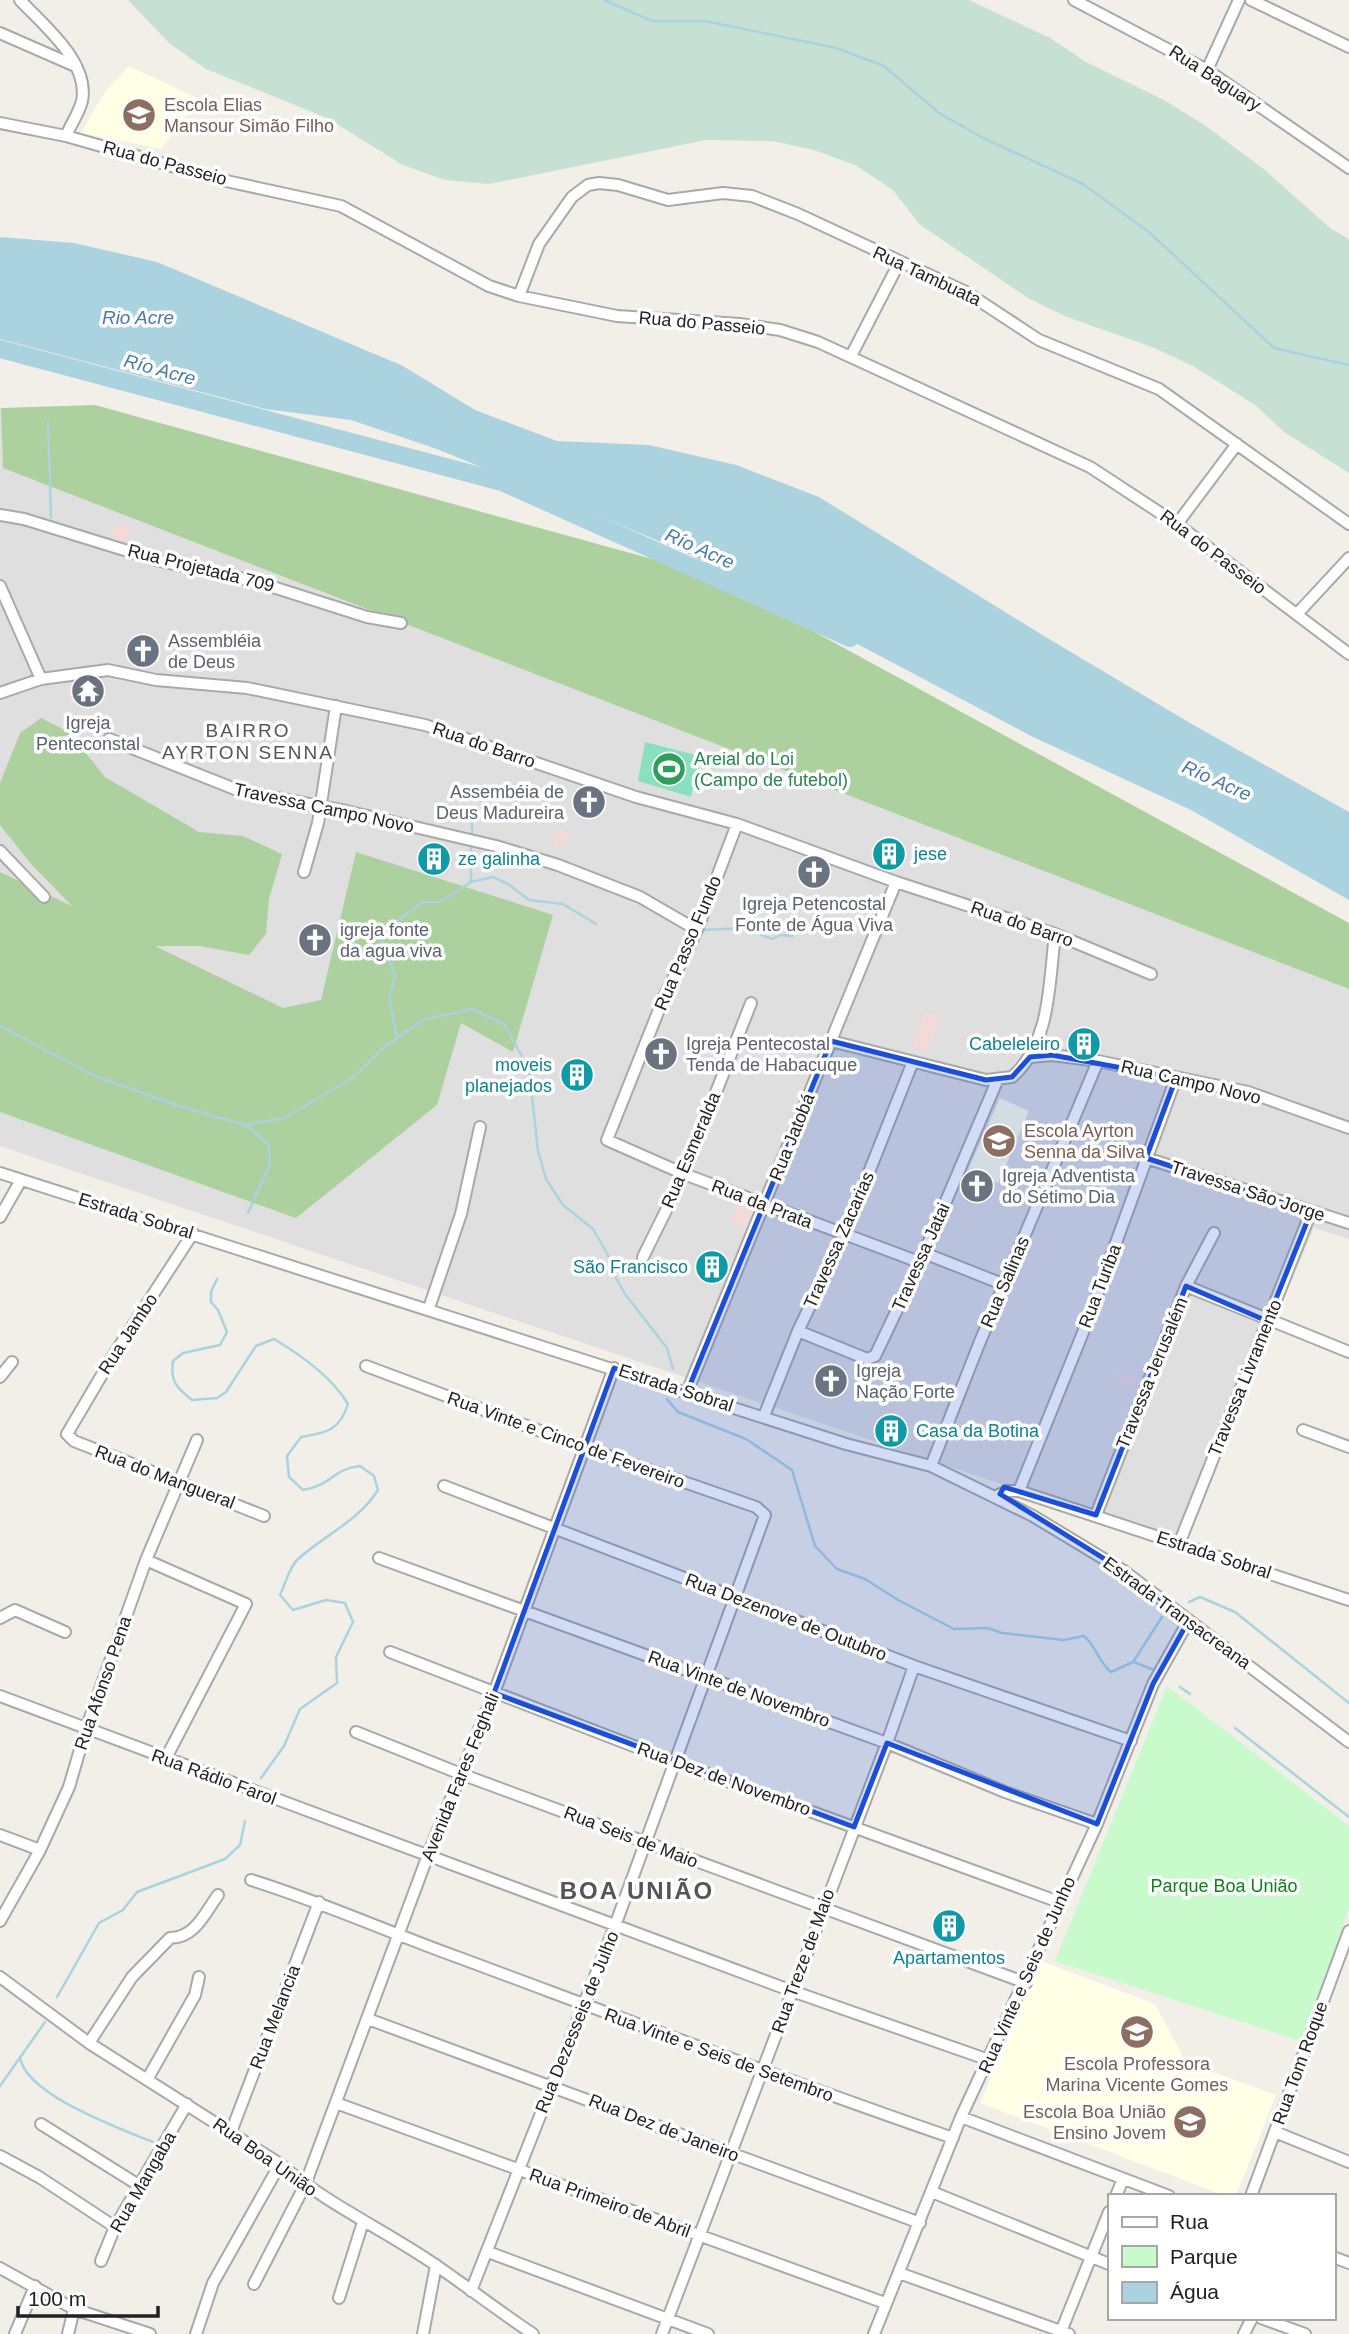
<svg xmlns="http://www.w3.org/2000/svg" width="1349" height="2334" font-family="Arial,sans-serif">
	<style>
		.residential { fill: #e0dfdf }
		.commercial { fill: #f2dad9 }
		.education { fill: #ffffe5 }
		.forest { fill: #add19e }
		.wetland { fill: #c6e0d4 }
		.park { fill: #c8facc }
		.pitch { fill: #88e0be }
		.water { fill: #aad3df }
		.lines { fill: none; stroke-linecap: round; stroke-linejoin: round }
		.stream { stroke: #aad3df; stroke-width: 2.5 }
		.river { stroke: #aad3df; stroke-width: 18 }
		.minor-casing { stroke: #a9a9a9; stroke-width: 14 }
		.minor { stroke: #fff; stroke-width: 10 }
		.marked { fill: #1d4ed8; fill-opacity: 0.2; stroke: #1d4ed8; stroke-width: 5; stroke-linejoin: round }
		.labels { text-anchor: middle; stroke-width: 7; stroke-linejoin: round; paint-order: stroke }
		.street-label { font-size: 18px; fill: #222; stroke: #fff }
		.education-label { font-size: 18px; fill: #785e54; stroke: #fff; text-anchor: start }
		.worship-label { font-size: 18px; fill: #5b616d; stroke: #fff; text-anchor: start }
		.leisure-label { font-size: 18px; fill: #27864d; stroke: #fff; text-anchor: start }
		.culture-label { font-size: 18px; fill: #0d838f; stroke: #fff; text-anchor: start }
		.park-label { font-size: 18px; fill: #0c8416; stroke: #fff }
		.water-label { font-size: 19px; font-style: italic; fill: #4a7aab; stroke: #fff }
		.neighbourhood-label { font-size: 19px; letter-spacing: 2px; fill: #555; stroke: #fff }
		.district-label { font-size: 24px; font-weight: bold; letter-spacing: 2px; fill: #555; stroke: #fff }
	</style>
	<rect width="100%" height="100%" fill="#f2efe9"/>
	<path class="residential" d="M0,408L1349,969V1239L1314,1228L1179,1544L0,1146Z"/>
	<path class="commercial" d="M112 532a9 9 0 1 1 18 0a9 9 0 1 1-18 0Z
		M78,685L81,703L71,704L68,686Z
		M560,828L571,834L562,850L552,846Z
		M924,1012L940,1016L929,1053L913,1048Z
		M738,1202L756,1209L748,1228L730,1221Z
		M1119,1372L1136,1379L1131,1389L1115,1383Z
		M1010,1421L1034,1429L1030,1440L1006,1432Z"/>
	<path class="education" d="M129,66L199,99L161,149L81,133L104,93Z
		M1000,1098L1029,1111L998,1183L968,1170Z
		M1041,1961L1155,2004L1186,2062L1276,2095L1236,2196H1226L980,2103Z"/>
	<path class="forest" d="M95,405L710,575L1349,923V989L3,468L1,408Z
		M41,718L69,732L105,777L199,832L243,836L282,854L269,899L266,934L249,955L200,946H155L283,1008L321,1000L356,852L553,915L513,1052L461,1023L437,1105L296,1218L0,1112V872L72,906L31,864L0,825V783L20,733Z"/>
	<path class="wetland" d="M128,0H969L1050,38L1086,62L1164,100L1203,124L1265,170L1330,228L1349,239V473L1284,432L1255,405L1193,366L1152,347L1067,317L1028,298L919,224L893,190L855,165L814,150L772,141L706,140L489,184L445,180L403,165L327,118L206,69L170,44Z"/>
	<path class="park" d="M1167,1686L1349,1826V1908L1304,2042L1055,1961Z"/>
	<path class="pitch" d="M645,742L700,756L691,797L638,781Z"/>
	<path class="water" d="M0,237L74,243L157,262L403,366L475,410L557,441L649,445L736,465L819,497L1044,636L1190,723L1349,812V900L1191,810L1031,736L682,551L597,515L437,449L351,420L265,409L0,339Z"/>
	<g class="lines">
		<path class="stream" d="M604,0L652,21H705L836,48L884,66L939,113L983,138L1083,184L1150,233L1274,348L1349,365
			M48,421L51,518
			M472,838V817
			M471,882V845
			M704,930L743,928L772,939L780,935L793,936
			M0,1026L95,1076L179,1106L245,1125L284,1118L354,1077L384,1047L423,1020L471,1009L504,1024L529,1069L538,1151L546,1179L563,1205L593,1229L609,1257L615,1276L625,1294L667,1348L673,1369
			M397,1038L389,998L395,976L381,939L390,926L423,902H440L471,882L493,877L508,884L529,900L563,904L596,924
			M247,1126L269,1145L270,1164L248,1213
			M217,1279L211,1292V1302L218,1310L227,1332L220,1345L183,1353L173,1361C170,1382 177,1388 192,1400L217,1398L226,1392L256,1346L274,1339C301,1355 332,1377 348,1404C340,1430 327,1433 301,1437L287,1456L289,1477L303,1490C333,1485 332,1469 360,1466L374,1476L378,1490C358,1522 324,1535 297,1560C289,1568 285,1585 280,1595L293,1610L326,1600L345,1603L353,1622L336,1657L337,1683L300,1709L284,1746L261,1778
			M667,1399L678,1412L746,1439L792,1470L815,1546L837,1569L865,1579L898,1600L954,1629L988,1628L1002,1633L1063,1640L1084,1636C1096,1646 1099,1663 1111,1672L1133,1662L1162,1617
			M1189,1602L1200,1597L1235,1612L1349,1703
			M1134,1662L1154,1670
			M1180,1687L1190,1694
			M1235,1728L1349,1817
			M57,1997L99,1923L123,1910L137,1892L225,1859L240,1845L245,1821
			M20,2057C25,2096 127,2131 160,2145
			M0,2086L45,2022"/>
		<path class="river" d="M0,349L502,482L850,638"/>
		<g class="minor-casing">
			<path id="minor" d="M20,0C43,25 90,62 82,101C79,113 71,124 66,136
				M1074,0L1207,70L1349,168
				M1251,0L1349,47
				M0,33L73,65
				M1207,70L1239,0
				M0,123L66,136L217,179L341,206L489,286L519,296L617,316L740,324L780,330L818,342L1090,467L1177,524L1349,654
				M519,296L539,244L572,197L588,185L599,183L618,185L668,200L723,193L752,196L798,214L966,292L1039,340L1159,389L1349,524
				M851,356L899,263
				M0,515L24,519L160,561L254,581L367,617L401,623
				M1177,524L1237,444
				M0,586L41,679
				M1297,614L1349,558
				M0,693L41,679L108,670L156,680L247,688L425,725L636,797L737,824L896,882L1055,934L1151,974
				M109,739L240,791L346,811L496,846L558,865L640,897L697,930
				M737,824L697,930L664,997L607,1140L684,1174L919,1262
				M0,851L44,897
				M304,872L318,823L336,706
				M831,1041L986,1080L1012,1077C1051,1043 1049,982 1055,934
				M1030,1057L1052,1055L1098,1061L1248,1092L1349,1128
				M1146,1158L1349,1223
				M0,1173L846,1444L931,1466L1033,1516L1124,1571L1349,1742
				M0,1217L21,1180
				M193,1233L113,1356L67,1434L74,1441L264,1516
				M924,1253L1005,1285
				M643,1257L684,1174L751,1003
				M1186,1286L1349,1352
				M429,1308L461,1214L480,1127
				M798,1331L867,1359L875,1356L924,1253L997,1081
				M366,1366L586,1448L756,1507L765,1515L616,1923L471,2291
				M0,1377L12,1362
				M687,1392L896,882
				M764,1416L798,1331L844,1235L912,1064
				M1303,1430L1349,1447
				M931,1466L979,1344L1098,1061
				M444,1486L914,1666L1131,1741
				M1019,1491L1086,1325L1176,1078
				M996,1496L1008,1491H1019L1349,1600
				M1096,1515L1186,1286L1214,1233
				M1179,1544L1311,1212
				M379,1558L887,1743L1005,1792L1097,1824
				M146,1560L246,1604L165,1760
				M0,1618L15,1610L65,1632
				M390,1652L675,1762L1059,1902
				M0,1696L792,1991L989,2060
				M356,1732L461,1774L1026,1983
				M0,1835L40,1850
				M251,1880C322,1902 390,1933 460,1958C624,2019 787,2081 953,2138
				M0,1921L40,1850L69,1787L86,1729L146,1560L197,1440
				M0,1977L89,2043L280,2164C328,2205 385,2230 437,2266C469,2288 500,2312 533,2334
				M368,2019L920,2223
				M89,2043L132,1977L170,1938C195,1938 205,1913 218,1895
				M148,2078L195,1995L199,1977
				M336,2103L885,2303
				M961,2117L1169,2196
				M41,2124L140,2186
				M231,2132L319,1902
				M1275,2132L1349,2162
				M0,2156L39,2177L115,2227
				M932,2192L1109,2264
				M1116,2196L1123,2179
				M1251,2196L1349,1931
				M488,2252L708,2334
				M1333,2257L1349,2263
				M101,2261L115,2227L187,2104
				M0,2268L74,2309L150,2334
				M899,2273L1069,2334
				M254,2284L305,2185L428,1855L494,1693L614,1368
				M339,2298L363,2222
				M1261,2318L1305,2334
				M15,2334L35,2286
				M68,2334L74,2309
				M196,2334L213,2283L280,2164
				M423,2334L436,2265
				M662,2334L887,1743L914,1666
				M874,2334L961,2117L1097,1824L1153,1684L1189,1620
				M1060,2334L1109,2212
				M1244,2334L1252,2318"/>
		</g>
		<use href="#minor" class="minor"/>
	</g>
	<path class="marked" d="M831,1041L986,1080L1012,1077L1030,1057L1052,1055L1176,1078L1146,1158L1311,1212L1267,1321L1186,1286L1096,1515L1004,1487L1000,1494L1124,1571L1189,1620L1153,1684L1097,1824L887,1743L854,1827L494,1693L614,1368L687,1392Z"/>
	<defs>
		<g id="school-disc" transform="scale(1.75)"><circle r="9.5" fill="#8d6e63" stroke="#fff"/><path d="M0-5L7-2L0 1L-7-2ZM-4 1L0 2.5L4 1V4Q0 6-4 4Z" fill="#fff"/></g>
		<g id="church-disc" transform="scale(1.75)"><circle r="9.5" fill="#6b7280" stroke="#fff"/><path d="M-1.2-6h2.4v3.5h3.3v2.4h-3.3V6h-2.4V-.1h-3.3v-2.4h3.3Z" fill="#fff"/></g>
		<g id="temple-disc" transform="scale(1.75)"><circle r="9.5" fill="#6b7280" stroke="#fff"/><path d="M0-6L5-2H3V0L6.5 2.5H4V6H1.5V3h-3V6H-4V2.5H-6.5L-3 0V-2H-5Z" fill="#fff"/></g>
		<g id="stadium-disc" transform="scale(1.75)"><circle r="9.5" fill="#2e9e5b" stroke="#fff"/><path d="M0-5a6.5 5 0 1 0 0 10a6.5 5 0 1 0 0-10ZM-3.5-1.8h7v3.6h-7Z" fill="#fff"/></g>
		<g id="building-disc" transform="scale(1.75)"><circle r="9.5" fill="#0f9aa8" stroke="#fff"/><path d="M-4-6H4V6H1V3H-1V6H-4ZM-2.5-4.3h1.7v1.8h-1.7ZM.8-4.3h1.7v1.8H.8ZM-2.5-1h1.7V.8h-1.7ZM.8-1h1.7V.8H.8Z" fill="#fff"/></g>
	</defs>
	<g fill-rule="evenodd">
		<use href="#school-disc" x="139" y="115"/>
		<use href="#church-disc" x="143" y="651"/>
		<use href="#temple-disc" x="88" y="691"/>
		<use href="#stadium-disc" x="669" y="769"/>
		<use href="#church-disc" x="589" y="802"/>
		<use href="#building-disc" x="889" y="854"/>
		<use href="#building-disc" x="434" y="859"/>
		<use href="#church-disc" x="814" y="872"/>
		<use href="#church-disc" x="315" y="940"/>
		<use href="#building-disc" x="1084" y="1044"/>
		<use href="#church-disc" x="661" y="1054"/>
		<use href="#building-disc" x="577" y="1075"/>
		<use href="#school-disc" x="999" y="1141"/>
		<use href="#church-disc" x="977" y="1186"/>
		<use href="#building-disc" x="712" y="1267"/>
		<use href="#church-disc" x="831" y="1381"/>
		<use href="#building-disc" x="891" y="1431"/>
		<use href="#building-disc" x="949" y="1926"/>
		<use href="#school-disc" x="1137" y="2032"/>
		<use href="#school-disc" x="1190" y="2122"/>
	</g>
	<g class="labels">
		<g class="street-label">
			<text transform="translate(1215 78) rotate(33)" y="6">Rua Baguary</text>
			<text transform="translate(165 163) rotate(15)" y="6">Rua do Passeio</text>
			<text transform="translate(927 276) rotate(25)" y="6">Rua Tambuata</text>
			<text transform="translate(702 323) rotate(5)" y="6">Rua do Passeio</text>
			<text transform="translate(1213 552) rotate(37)" y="6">Rua do Passeio</text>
			<text transform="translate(201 568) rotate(14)" y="6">Rua Projetada 709</text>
			<text transform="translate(484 745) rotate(19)" y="6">Rua do Barro</text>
			<text transform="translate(324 808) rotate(12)" y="6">Travessa Campo Novo</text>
			<text transform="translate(1022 924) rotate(19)" y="6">Rua do Barro</text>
			<text transform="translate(688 943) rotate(-67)" y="6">Rua Passo Fundo</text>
			<text transform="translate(1191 1082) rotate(13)" y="6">Rua Campo Novo</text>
			<text transform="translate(792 1137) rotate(-68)" y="6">Rua Jatobá</text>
			<text transform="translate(691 1150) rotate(-67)" y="6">Rua Esmeralda</text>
			<text transform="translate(1248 1191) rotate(18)" y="6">Travessa São Jorge</text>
			<text transform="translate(762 1204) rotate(21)" y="6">Rua da Prata</text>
			<text transform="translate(136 1216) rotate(17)" y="6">Estrada Sobral</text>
			<text transform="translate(839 1240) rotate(-66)" y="6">Travessa Zacarias</text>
			<text transform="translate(921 1257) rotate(-66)" y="6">Travessa Jatai</text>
			<text transform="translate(1005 1282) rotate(-67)" y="6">Rua Salinas</text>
			<text transform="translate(1100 1286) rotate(-69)" y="6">Rua Turiba</text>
			<text transform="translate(128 1334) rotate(-57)" y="6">Rua Jambo</text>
			<text transform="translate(1152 1373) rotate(-68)" y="6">Travessa Jerusalém</text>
			<text transform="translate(1245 1378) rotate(-68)" y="6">Travessa Livramento</text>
			<text transform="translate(676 1388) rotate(18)" y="6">Estrada Sobral</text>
			<text transform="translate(566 1440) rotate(20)" y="6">Rua Vinte e Cinco de Fevereiro</text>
			<text transform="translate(165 1477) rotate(21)" y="6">Rua do Mangueral</text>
			<text transform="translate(1214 1555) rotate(18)" y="6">Estrada Sobral</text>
			<text transform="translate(1177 1613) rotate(36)" y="6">Estrada Transacreana</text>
			<text transform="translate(786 1617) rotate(21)" y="6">Rua Dezenove de Outubro</text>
			<text transform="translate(103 1683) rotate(-71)" y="6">Rua Afonso Pena</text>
			<text transform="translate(739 1689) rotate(20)" y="6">Rua Vinte de Novembro</text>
			<text transform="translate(214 1777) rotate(20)" y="6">Rua Rádio Farol</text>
			<text transform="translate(460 1777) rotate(-68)" y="6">Avenida Fares Feghali</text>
			<text transform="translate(724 1779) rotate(20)" y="6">Rua Dez de Novembro</text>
			<text transform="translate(631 1837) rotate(21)" y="6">Rua Seis de Maio</text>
			<text transform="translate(803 1961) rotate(-70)" y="6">Rua Treze de Maio</text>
			<text transform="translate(1027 1975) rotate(-66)" y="6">Rua Vinte e Seis de Junho</text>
			<text transform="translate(275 2017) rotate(-69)" y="6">Rua Melancia</text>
			<text transform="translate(577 2022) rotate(-68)" y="6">Rua Dezesseis de Julho</text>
			<text transform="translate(719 2055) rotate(20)" y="6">Rua Vinte e Seis de Setembro</text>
			<text transform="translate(1300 2063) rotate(-70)" y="6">Rua Tom Roque</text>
			<text transform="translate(664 2128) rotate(21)" y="6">Rua Dez de Janeiro</text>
			<text transform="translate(265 2157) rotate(35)" y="6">Rua Boa União</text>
			<text transform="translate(143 2182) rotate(-60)" y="6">Rua Mangaba</text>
			<text transform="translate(610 2203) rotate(20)" y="6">Rua Primeiro de Abril</text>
		</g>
		<g class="education-label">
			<text x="164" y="111">Escola Elias<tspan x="164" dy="21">Mansour Simão Filho</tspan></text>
			<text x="1024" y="1137">Escola Ayrton<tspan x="1024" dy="21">Senna da Silva</tspan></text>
			<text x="1137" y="2070" text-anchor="middle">Escola Professora<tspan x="1137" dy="21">Marina Vicente Gomes</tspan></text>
			<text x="1166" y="2118" text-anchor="end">Escola Boa União<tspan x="1166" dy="21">Ensino Jovem</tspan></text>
		</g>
		<g class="worship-label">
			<text x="168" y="647">Assembléia<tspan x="168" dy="21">de Deus</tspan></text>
			<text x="88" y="729" text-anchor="middle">Igreja<tspan x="88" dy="21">Penteconstal</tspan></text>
			<text x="564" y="798" text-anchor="end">Assembéia de<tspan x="564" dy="21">Deus Madureira</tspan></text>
			<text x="814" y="910" text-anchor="middle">Igreja Petencostal<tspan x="814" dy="21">Fonte de Água Viva</tspan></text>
			<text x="340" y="936">igreja fonte<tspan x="340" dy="21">da agua viva</tspan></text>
			<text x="686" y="1050">Igreja Pentecostal<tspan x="686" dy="21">Tenda de Habacuque</tspan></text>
			<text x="1002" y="1182">Igreja Adventista<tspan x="1002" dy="21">do Sétimo Dia</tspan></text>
			<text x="856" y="1377">Igreja<tspan x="856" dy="21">Nação Forte</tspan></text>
		</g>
		<g class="leisure-label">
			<text x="694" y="765">Areial do Loi<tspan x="694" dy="21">(Campo de futebol)</tspan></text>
		</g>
		<g class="culture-label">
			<text x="914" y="860">jese</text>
			<text x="458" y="865">ze galinha</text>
			<text x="1060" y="1050" text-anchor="end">Cabeleleiro</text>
			<text x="552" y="1071" text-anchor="end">moveis<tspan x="552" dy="21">planejados</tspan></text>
			<text x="688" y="1273" text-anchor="end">São Francisco</text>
			<text x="916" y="1437">Casa da Botina</text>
			<text x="949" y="1964" text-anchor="middle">Apartamentos</text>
		</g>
		<g class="park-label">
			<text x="1224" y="1892">Parque Boa União</text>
		</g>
		<g class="water-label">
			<text x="138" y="324">Rio Acre</text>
			<text transform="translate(160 369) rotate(15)" y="7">Río Acre</text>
			<text transform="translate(700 548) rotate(24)" y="7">Río Acre</text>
			<text transform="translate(1217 780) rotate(24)" y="7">Río Acre</text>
		</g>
		<g class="neighbourhood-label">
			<text x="248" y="737">BAIRRO<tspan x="248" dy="22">AYRTON SENNA</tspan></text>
		</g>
		<g class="district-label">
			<text x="637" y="1899">BOA UNIÃO</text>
		</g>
	</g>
	<rect x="1108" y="2194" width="228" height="126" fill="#ffffff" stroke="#a7a7a7" stroke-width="2"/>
	<rect x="1122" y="2217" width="35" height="10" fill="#ffffff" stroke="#a7a7a7" stroke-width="2"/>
	<text x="1170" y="2229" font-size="21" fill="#222222">Rua</text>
	<rect x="1122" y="2246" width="35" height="21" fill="#c8facc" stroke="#a7a7a7" stroke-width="2"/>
	<text x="1170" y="2264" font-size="21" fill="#222222">Parque</text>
	<rect x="1122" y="2282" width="35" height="21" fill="#aad3df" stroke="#a7a7a7" stroke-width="2"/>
	<text x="1170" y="2299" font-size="21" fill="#222222">Água</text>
	<path d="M18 2306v10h140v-10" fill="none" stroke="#222222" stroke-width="3.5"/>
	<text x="28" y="2306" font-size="21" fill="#222222" stroke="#ffffff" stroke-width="5" paint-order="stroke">100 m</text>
</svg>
